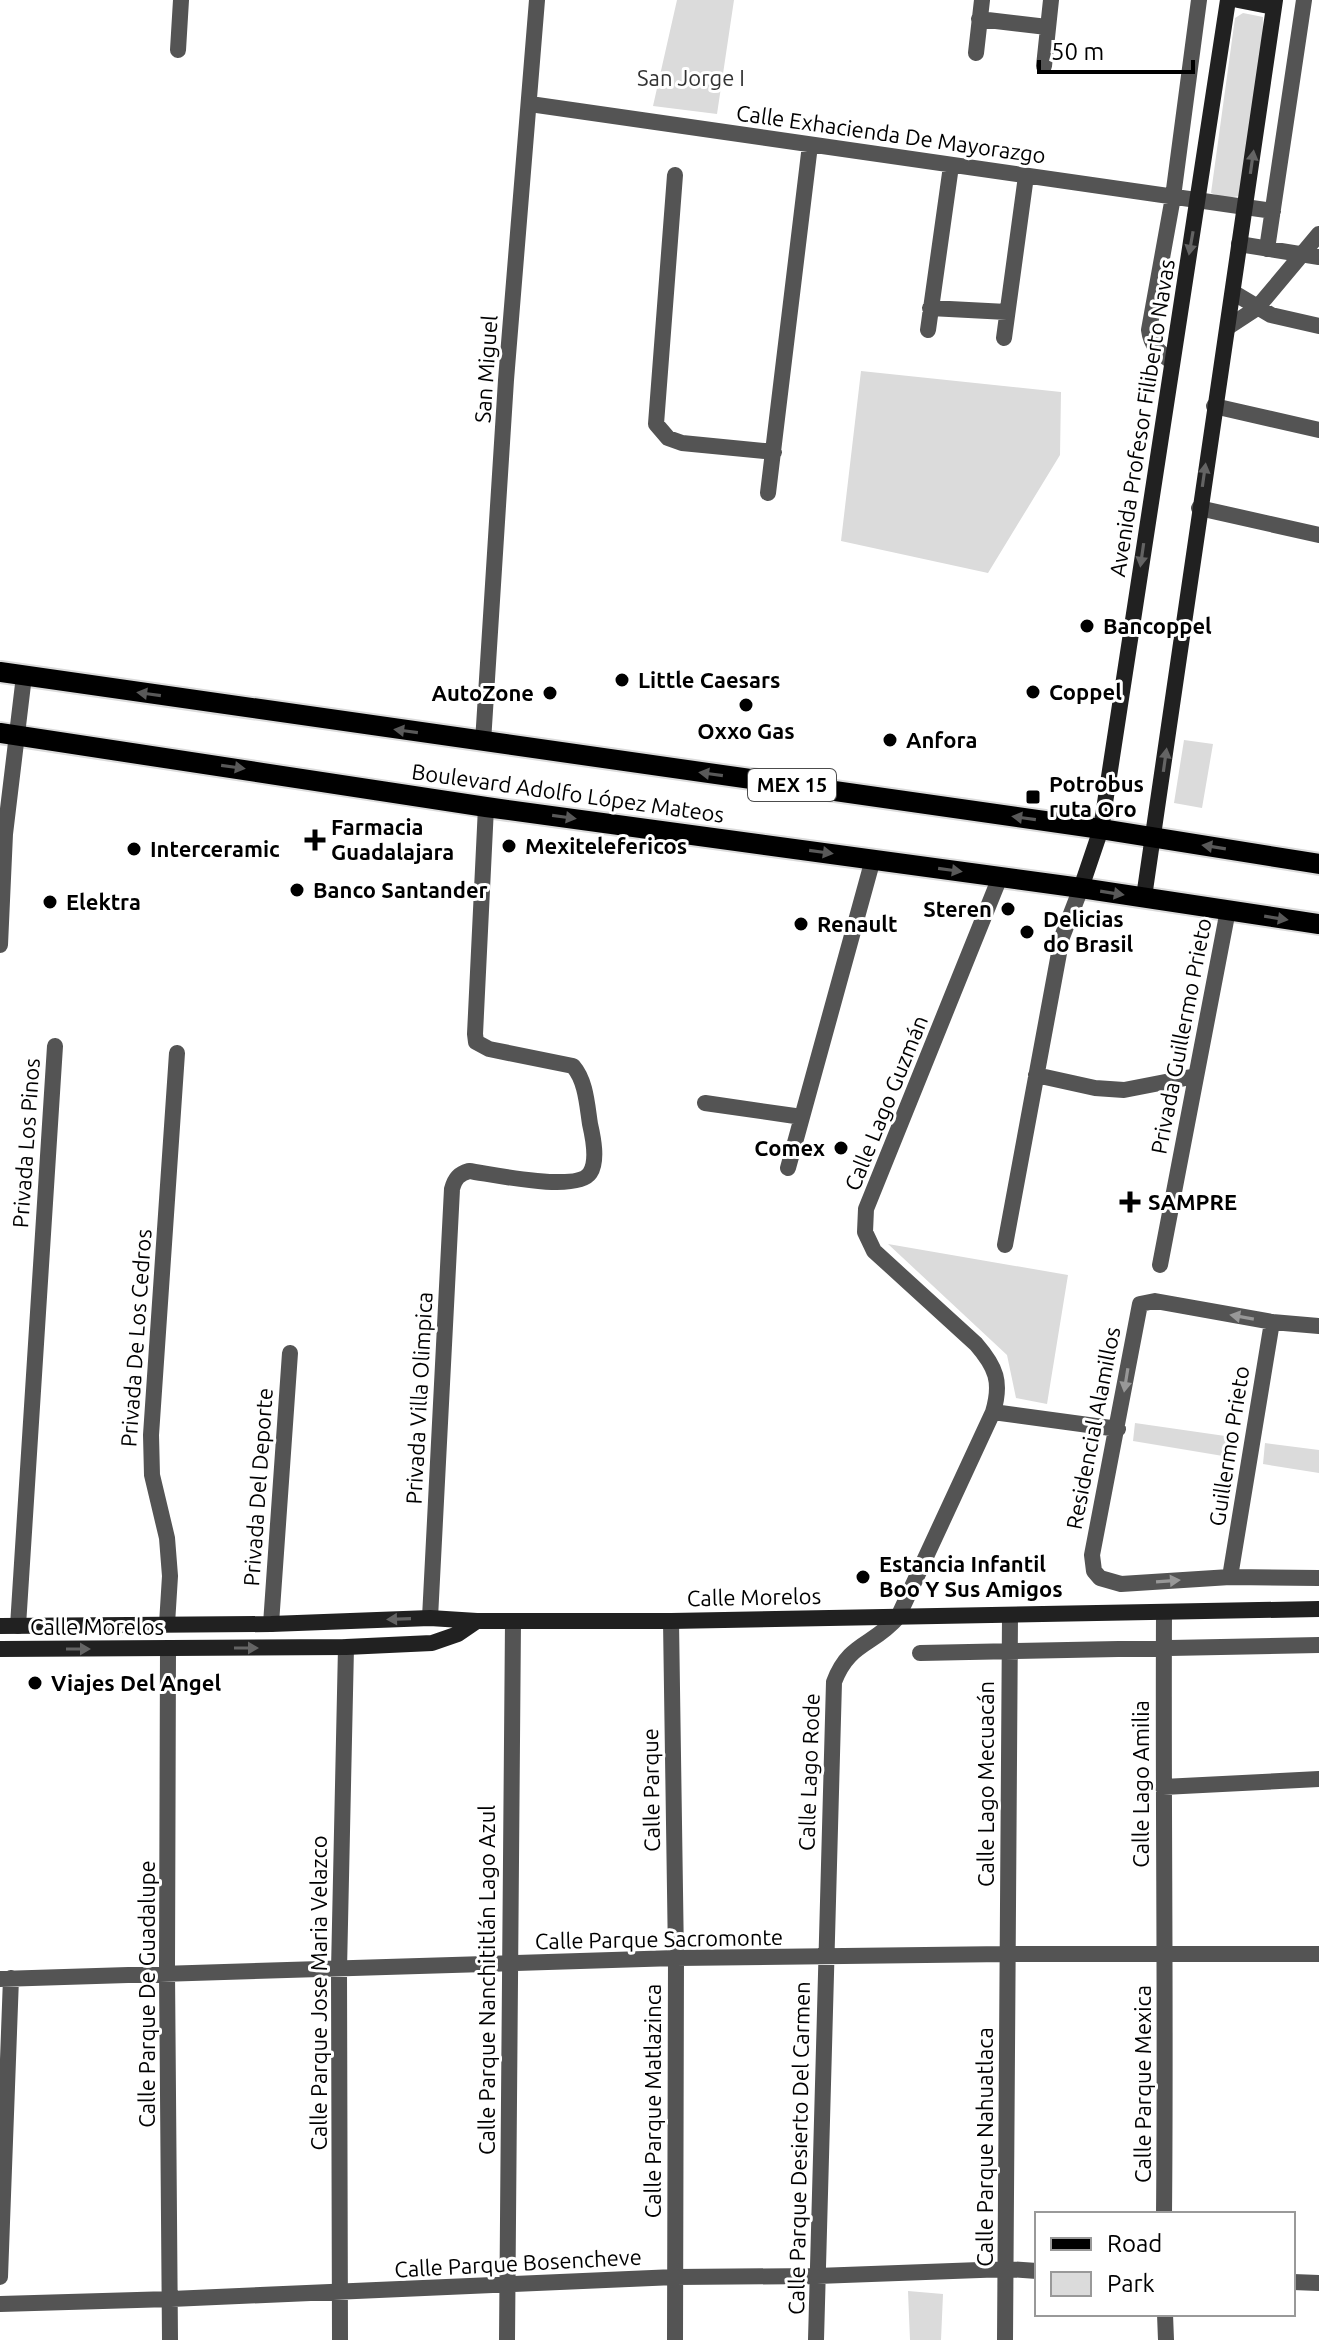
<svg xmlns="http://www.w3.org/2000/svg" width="1319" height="2340" font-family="Ubuntu,sans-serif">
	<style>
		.green { fill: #dbdbdb }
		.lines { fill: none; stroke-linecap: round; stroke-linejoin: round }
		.primary-casing { stroke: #dbdbdb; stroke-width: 24 }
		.street { stroke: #545454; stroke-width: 16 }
		.secondary { stroke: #212121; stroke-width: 16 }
		.primary { stroke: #000; stroke-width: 20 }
		.oneway { fill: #646464 }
		.oneway2 { fill: #595959 }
		.oneway3 { fill: #989898 }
		.poi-dot { fill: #000; stroke: #fff; stroke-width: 3 }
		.labels { text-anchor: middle; stroke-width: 6; stroke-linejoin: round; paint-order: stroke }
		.shield { fill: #fff; stroke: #4c4c4c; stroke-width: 2 }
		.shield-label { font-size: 20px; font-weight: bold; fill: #000 }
		.park-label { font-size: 22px; fill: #323232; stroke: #fff }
		.street-label { font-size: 22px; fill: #000; stroke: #fff }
		.poi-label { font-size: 22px; font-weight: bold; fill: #000; stroke: #fff; text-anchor: start }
	</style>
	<rect width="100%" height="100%" fill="#fff"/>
	<path class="green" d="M677,0H734L717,114L653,106Z
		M1243,13L1263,17L1262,59L1241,196L1225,198L1211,193L1235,18Z
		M861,371L1061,392L1060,455L988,573L841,541Z
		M1184,740L1213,744L1202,808L1174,803Z
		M888,1244L1068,1275L1047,1404L1016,1398L1007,1355Z
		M1135,1423L1239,1438L1235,1458L1133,1441Z
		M1265,1443L1319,1450V1473L1263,1464Z
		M908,2291L943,2294L941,2340H910Z"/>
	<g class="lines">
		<g class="primary-casing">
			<path id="primary" d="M0,672L1101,829L1319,864
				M0,733L486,807L1081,888L1319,924"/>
		</g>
		<path class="street" d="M979,19L1047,27
			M178,50L181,0
			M976,53L982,0
			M1044,66L1051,0
			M530,104L1273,211
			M675,175L656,424L668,438L682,443L774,452
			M1239,244L1319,257
			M1267,249L1304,0
			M1234,293L1271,315L1319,326
			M930,308L1007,312
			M1228,327L1257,308L1319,234
			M928,330L951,166
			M1004,338L1026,176
			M1171,361C1159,352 1151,346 1149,330L1173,197L1199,0
			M1214,406L1319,430
			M768,493L810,145
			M1199,508L1319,535
			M483,742L506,380L537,0
			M0,945L5,834L24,676
			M1036,1075L1095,1088L1124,1090L1196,1076
			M705,1103L802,1117
			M788,1168L873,859
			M1005,1245L1062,937L1081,888
			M1160,1265L1228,910
			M1319,1326L1272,1322L1155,1301L1140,1304L1092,1555L1094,1571L1100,1578L1121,1584L1230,1577L1319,1578
			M993,1412L1118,1429
			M1230,1577L1272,1322
			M430,1618L452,1189C455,1178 459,1174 469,1171C492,1174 577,1193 590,1173C598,1161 593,1137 590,1124C587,1105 586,1081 573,1066L489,1049L476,1042L475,1034L486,807
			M671,1621L676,1958L675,2340
			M167,1624L170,1576L167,1538L152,1475L151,1435L177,1053
			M271,1624L290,1353
			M18,1626L55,1046
			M168,1648L167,1972L170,2340
			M920,1653L1319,1645
			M1163,1787L1319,1779
			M0,1979L676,1958L1007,1954H1319
			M1164,2214C1166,2014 1163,1814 1164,1613
			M0,2277L11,1978
			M1293,2282L1319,2283
			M0,2304L171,2299L675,2277L817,2276L1007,2269L1037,2271
			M1165,2314L1166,2340
			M340,2340L339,1970L346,1647
			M507,2340L513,1621
			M816,2340L834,1682C849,1642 873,1646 898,1617L993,1412C1002,1382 996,1367 976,1344L874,1251L865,1232L866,1209L1000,877
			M1005,2340L1010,1616"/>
		<path class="secondary" d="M1238,0L1274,7
			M1081,888L1101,829L1228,0
			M1144,897L1275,0
			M0,1626L271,1624L430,1618L477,1621H671L1319,1609
			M0,1649L346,1647L432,1643L458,1634L477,1621"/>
		<use href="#primary" class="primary"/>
	</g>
	<defs><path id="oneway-solid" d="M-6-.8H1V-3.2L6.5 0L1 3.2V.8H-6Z" transform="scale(2)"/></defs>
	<g class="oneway">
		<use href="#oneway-solid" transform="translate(1252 162) rotate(-82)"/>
		<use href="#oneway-solid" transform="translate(1191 243) rotate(100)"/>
		<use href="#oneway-solid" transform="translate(1204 475) rotate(-82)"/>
		<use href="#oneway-solid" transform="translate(1142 555) rotate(98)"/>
		<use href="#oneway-solid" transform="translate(1165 760) rotate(-82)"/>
		<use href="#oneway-solid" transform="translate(399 1619) rotate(178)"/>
		<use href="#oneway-solid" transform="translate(246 1648)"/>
		<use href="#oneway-solid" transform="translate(78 1649)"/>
	</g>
	<g class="oneway2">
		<use href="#oneway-solid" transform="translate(149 694) rotate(-172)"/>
		<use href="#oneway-solid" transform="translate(406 731) rotate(-172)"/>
		<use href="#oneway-solid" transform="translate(233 767) rotate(8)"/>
		<use href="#oneway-solid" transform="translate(711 774) rotate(-172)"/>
		<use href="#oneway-solid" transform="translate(564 817) rotate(8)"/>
		<use href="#oneway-solid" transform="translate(1024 818) rotate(-172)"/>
		<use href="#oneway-solid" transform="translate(1214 847) rotate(-171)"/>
		<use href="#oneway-solid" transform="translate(821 852) rotate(8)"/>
		<use href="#oneway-solid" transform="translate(950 870) rotate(8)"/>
		<use href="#oneway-solid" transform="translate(1112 893) rotate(9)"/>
		<use href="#oneway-solid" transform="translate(1276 918) rotate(9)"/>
	</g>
	<g class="oneway3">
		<use href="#oneway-solid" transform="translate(1242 1317) rotate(-170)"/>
		<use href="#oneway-solid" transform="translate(1126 1380) rotate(99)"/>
		<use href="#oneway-solid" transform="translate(1168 1581) rotate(-4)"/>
	</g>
	<g class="poi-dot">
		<circle cx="1087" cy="626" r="8"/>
		<circle cx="622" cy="680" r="8"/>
		<circle cx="1033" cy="692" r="8"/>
		<circle cx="550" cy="693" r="8"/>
		<circle cx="746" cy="705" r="8"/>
		<circle cx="890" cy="740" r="8"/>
		<rect x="1025" y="789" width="16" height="16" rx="4"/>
		<path d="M311 828h8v8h8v8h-8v8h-8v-8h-8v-8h8z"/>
		<circle cx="509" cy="846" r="8"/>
		<circle cx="134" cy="849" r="8"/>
		<circle cx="297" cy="890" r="8"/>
		<circle cx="50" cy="902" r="8"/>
		<circle cx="1008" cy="909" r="8"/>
		<circle cx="801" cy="924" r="8"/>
		<circle cx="1027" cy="932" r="8"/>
		<circle cx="841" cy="1148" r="8"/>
		<path d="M1126 1190h8v8h8v8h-8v8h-8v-8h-8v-8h8z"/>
		<circle cx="863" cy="1577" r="8"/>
		<circle cx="35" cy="1683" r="8"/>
	</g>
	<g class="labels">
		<rect class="shield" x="748" y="769" width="88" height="32" rx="6"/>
		<g class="shield-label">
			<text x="792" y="792">MEX 15</text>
		</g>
		<g class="park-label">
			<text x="691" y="86">San Jorge I</text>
		</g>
		<g class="street-label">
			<text transform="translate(891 134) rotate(8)" y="8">Calle Exhacienda De Mayorazgo</text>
			<text transform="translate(486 369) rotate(-86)" y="8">San Miguel</text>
			<text transform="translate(1142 418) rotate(-81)" y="8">Avenida Profesor Filiberto Navas</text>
			<text transform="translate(568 793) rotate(8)" y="8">Boulevard Adolfo López Mateos</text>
			<text transform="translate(1181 1036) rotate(-79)" y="8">Privada Guillermo Prieto</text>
			<text transform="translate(886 1103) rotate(-68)" y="8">Calle Lago Guzmán</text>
			<text transform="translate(26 1143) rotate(-86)" y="8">Privada Los Pinos</text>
			<text transform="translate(136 1338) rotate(-86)" y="8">Privada De Los Cedros</text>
			<text transform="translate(419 1398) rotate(-87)" y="8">Privada Villa Olimpica</text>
			<text transform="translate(1093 1428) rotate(-79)" y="8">Residencial Alamillos</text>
			<text transform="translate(1229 1446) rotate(-81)" y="8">Guillermo Prieto</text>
			<text transform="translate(258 1487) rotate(-86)" y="8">Privada Del Deporte</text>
			<text transform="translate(754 1597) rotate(-1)" y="8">Calle Morelos</text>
			<text x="97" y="1635">Calle Morelos</text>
			<text transform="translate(809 1772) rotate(-88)" y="8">Calle Lago Rode</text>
			<text transform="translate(986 1784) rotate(-90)" y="8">Calle Lago Mecuacán</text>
			<text transform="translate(1141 1784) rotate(-90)" y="8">Calle Lago Amilia</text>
			<text transform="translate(651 1790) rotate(-91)" y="8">Calle Parque</text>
			<text transform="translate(659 1939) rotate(-1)" y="8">Calle Parque Sacromonte</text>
			<text transform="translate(487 1980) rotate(-90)" y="8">Calle Parque Nanchititlán Lago Azul</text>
			<text transform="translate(319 1993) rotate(-90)" y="8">Calle Parque Jose Maria Velazco</text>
			<text transform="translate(147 1994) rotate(-90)" y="8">Calle Parque De Guadalupe</text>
			<text transform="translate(1143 2084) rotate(-90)" y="8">Calle Parque Mexica</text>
			<text transform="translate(653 2101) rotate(-90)" y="8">Calle Parque Matlazinca</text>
			<text transform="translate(985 2147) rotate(-90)" y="8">Calle Parque Nahuatlaca</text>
			<text transform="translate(799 2148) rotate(-89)" y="8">Calle Parque Desierto Del Carmen</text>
			<text transform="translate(518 2263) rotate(-3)" y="8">Calle Parque Bosencheve</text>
		</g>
		<g class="poi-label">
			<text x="1103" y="634">Bancoppel</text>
			<text x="638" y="688">Little Caesars</text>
			<text x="1049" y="700">Coppel</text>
			<text x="534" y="701" text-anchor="end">AutoZone</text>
			<text x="746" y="739" text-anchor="middle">Oxxo Gas</text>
			<text x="906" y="748">Anfora</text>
			<text x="1049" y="792">Potrobus<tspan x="1049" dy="25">ruta Oro</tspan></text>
			<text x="331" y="835">Farmacia<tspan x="331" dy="25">Guadalajara</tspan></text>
			<text x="525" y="854">Mexitelefericos</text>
			<text x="150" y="857">Interceramic</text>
			<text x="313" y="898">Banco Santander</text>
			<text x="66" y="910">Elektra</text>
			<text x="992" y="917" text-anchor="end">Steren</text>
			<text x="1043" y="927">Delicias<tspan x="1043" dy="25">do Brasil</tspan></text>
			<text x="817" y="932">Renault</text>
			<text x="825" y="1156" text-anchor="end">Comex</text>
			<text x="1148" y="1210">SAMPRE</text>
			<text x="879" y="1572">Estancia Infantil<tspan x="879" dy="25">Boo Y Sus Amigos</tspan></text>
			<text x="51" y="1691">Viajes Del Angel</text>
		</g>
	</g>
	<rect x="1035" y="2212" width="260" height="104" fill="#ffffff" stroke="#999999" stroke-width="2"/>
	<rect x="1051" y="2238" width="40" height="12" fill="#000000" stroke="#999999" stroke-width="2"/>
	<text x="1107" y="2252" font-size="24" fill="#000000">Road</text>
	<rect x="1051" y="2272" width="40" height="24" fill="#dbdbdb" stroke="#999999" stroke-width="2"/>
	<text x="1107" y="2292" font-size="24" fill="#000000">Park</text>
	<path d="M1039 60v12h154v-12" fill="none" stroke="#000000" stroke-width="4"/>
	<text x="1051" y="60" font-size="24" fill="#000000" stroke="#ffffff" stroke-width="6" paint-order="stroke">50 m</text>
</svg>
